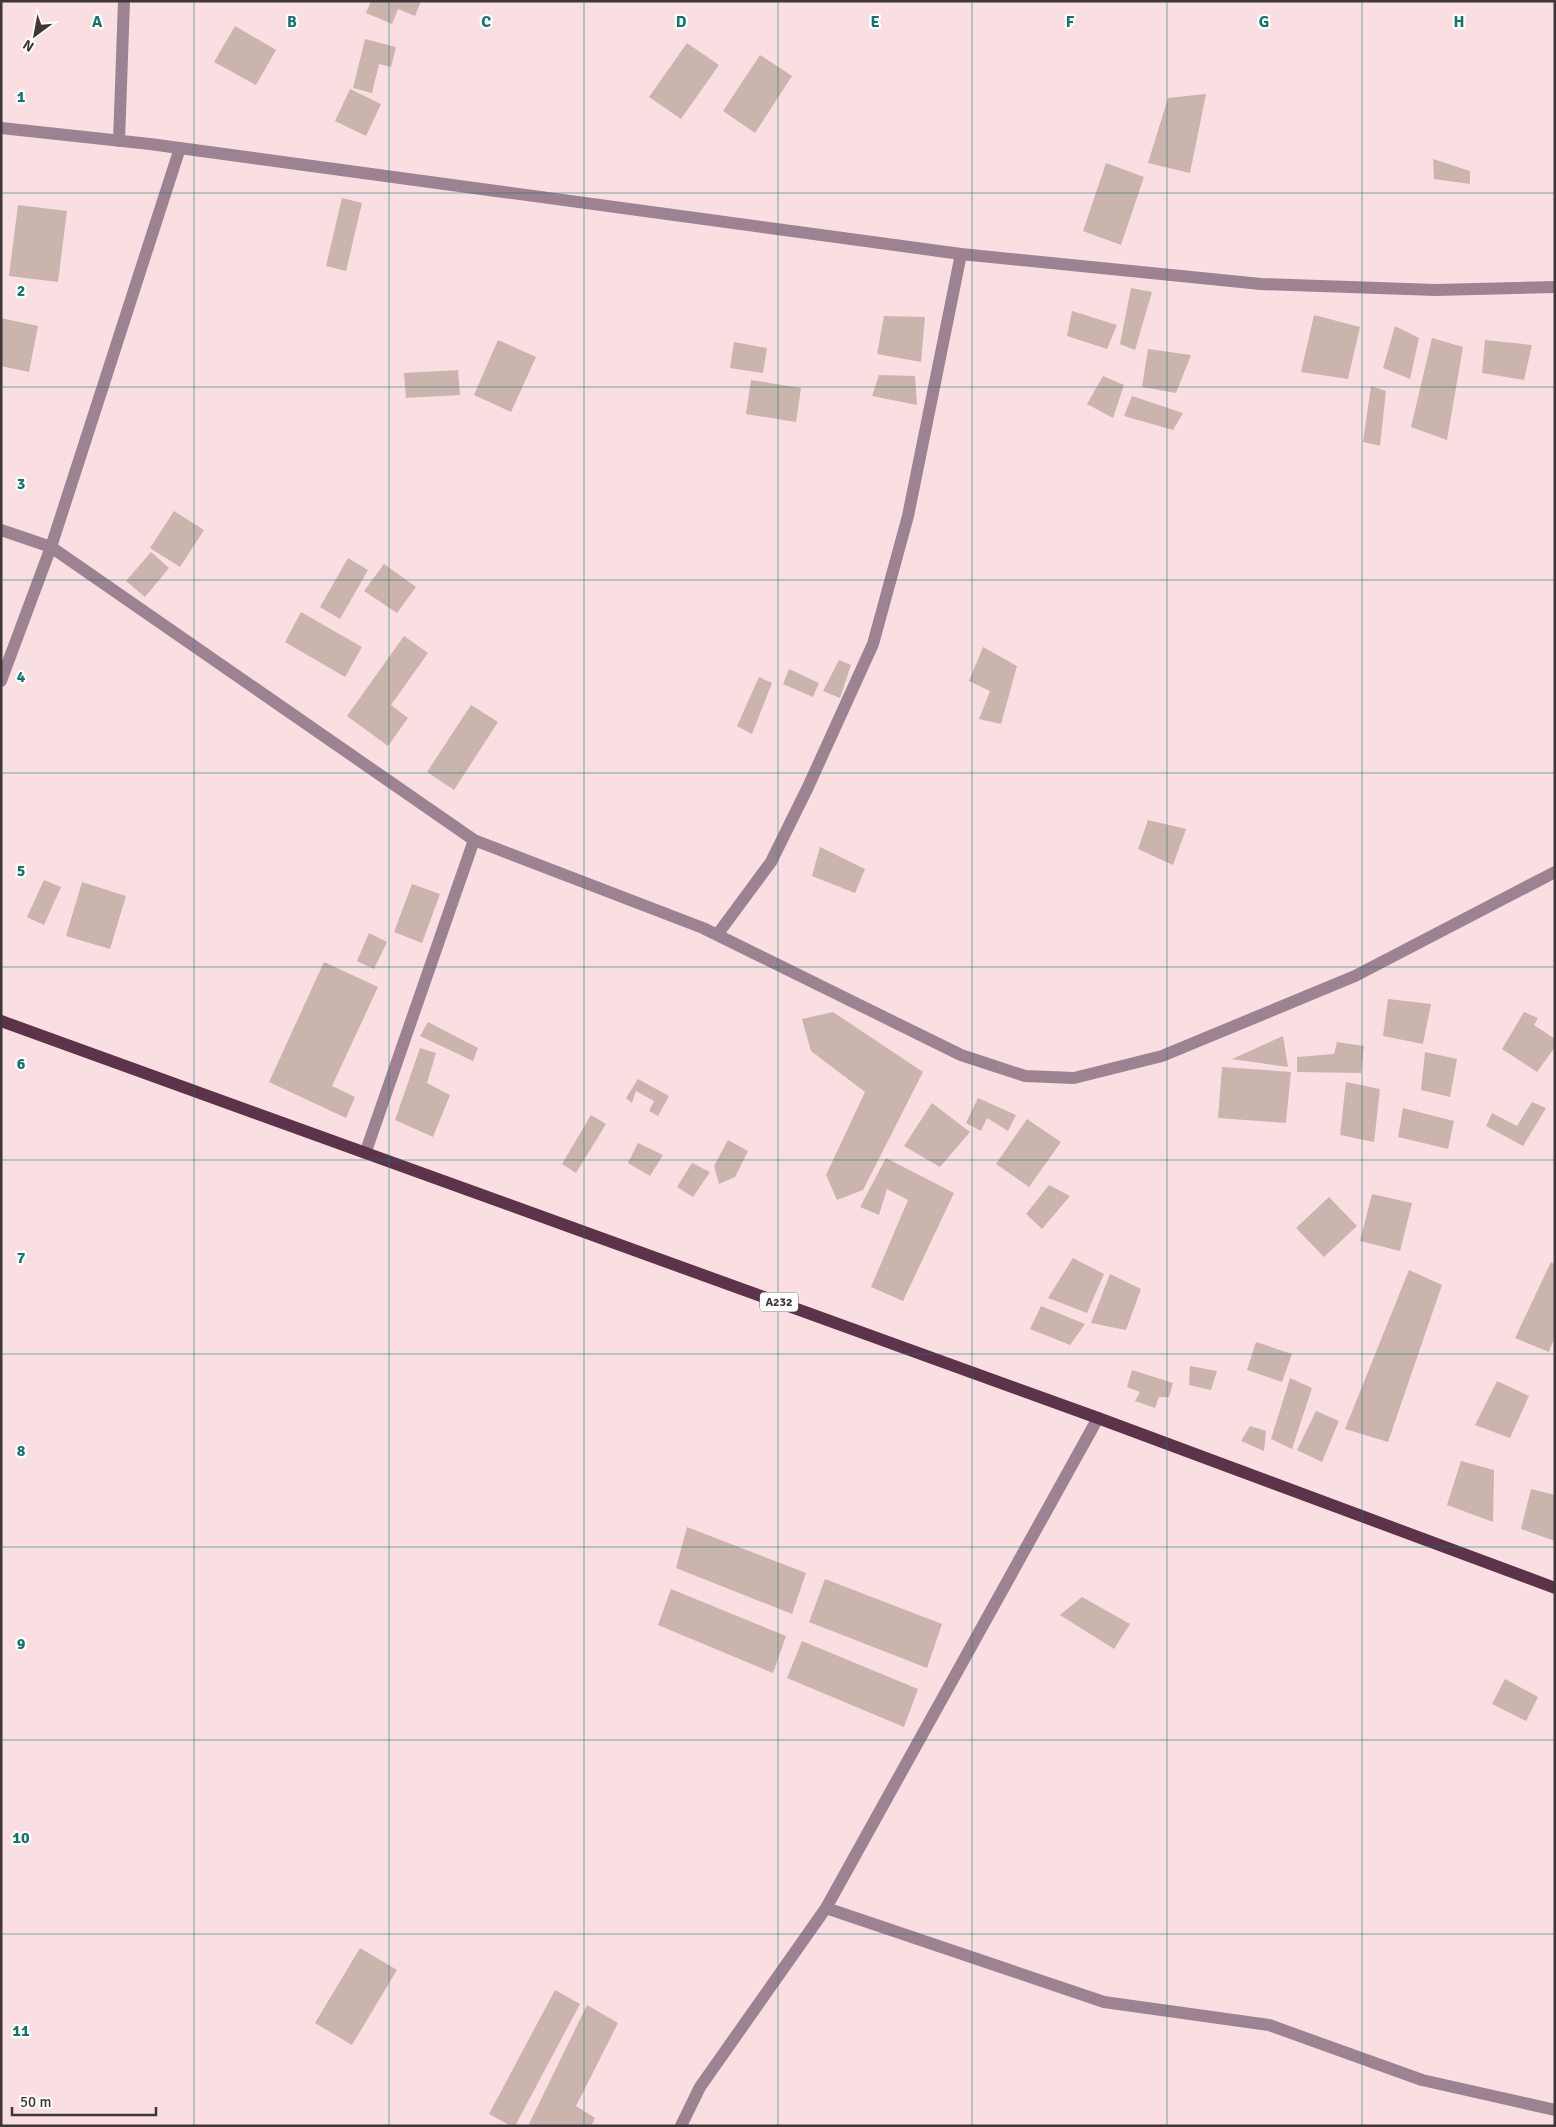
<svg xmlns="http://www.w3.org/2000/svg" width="1556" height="2127" font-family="Signika,sans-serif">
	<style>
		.building { fill: #cbb4ad }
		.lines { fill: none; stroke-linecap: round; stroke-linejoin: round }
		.minor { stroke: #9d8391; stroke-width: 12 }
		.major { stroke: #5d334c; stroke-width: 12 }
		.grid { fill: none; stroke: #0f766e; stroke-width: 1; stroke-opacity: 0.55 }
		.labels { text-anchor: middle; stroke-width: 4.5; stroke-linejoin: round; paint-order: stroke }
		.shield { fill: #fff; stroke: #797273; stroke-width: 1 }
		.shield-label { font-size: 12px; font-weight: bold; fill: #403637 }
		.grid-label { font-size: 16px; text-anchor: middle; font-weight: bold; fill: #0f766e; stroke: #fff; stroke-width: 4.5; stroke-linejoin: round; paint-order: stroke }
	</style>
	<rect width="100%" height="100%" fill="#f9dfe2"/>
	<path class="building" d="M371,1H421L415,16L398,9L392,24L366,13Z
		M235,26L276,50L256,85L214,62Z
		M365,39L396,47L391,67L379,64L372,93L353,88Z
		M687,43L719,65L681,119L649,97Z
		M760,55L792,76L755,133L723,111Z
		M350,89L381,104L366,136L335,121Z
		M1206,94L1190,173L1148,163L1168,98Z
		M1433,159L1470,171V184L1434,179Z
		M1106,163L1144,177L1121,245L1083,231Z
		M342,198L362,203L346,271L326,266Z
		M18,205L67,211L58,282L9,276Z
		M1131,288L1152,292L1135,350L1120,344Z
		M1072,311L1117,325L1107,349L1067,336Z
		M1314,315L1360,327L1348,379L1301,372Z
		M884,316L925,317L921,362L877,354Z
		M1,318L38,326L29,372L1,366Z
		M1395,326L1419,338L1410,379L1383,368Z
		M1432,338L1463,347L1447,440L1411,427Z
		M498,340L536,357L511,412L474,395Z
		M1485,340L1532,345L1524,380L1482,373Z
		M734,342L767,348L763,373L730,368Z
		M1148,349L1191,355L1176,393L1142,387Z
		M458,370L460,395L406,398L404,373Z
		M879,375L915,376L917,405L872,396Z
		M1103,376L1124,385L1113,418L1087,404Z
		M751,380L801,388L796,422L746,414Z
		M1371,386L1386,391L1380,446L1363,442Z
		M1132,396L1183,413L1173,430L1124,416Z
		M174,511L204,530L180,567L150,548Z
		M151,552L169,568L145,597L126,581Z
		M348,558L368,570L340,619L320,607Z
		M384,564L416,587L397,613L364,591Z
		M301,612L362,647L345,677L285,642Z
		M404,636L428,653L391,705L408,718L388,746L347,716Z
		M983,647L1017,666L1001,724L979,719L990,691L969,681Z
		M839,660L851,665L840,698L823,691Z
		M789,669L819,683L813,697L783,684Z
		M759,677L772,683L752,734L737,726Z
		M471,705L498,722L454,790L427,772Z
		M1148,820L1186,829L1173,865L1138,849Z
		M820,847L865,869L855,893L812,876Z
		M44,880L61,887L44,925L27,917Z
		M82,882L126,896L110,949L66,936Z
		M412,884L440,894L422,943L394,932Z
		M369,933L387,942L374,969L357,961Z
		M324,962L378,987L332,1086L355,1097L346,1118L269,1082Z
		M1388,999L1431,1004L1423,1044L1383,1036Z
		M833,1012L923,1072L863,1190L837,1200L826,1175L865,1092L811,1051L802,1019Z
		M1524,1012L1538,1018L1534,1025L1555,1039V1047L1537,1072L1502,1049Z
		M428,1022L478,1048L473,1061L420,1036Z
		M1283,1036L1288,1067L1232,1059Z
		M1337,1042L1364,1046L1361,1073L1297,1072V1057L1334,1054Z
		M420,1048L436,1053L427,1083L450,1095L433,1137L395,1120Z
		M1425,1052L1457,1059L1450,1097L1421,1090Z
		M1222,1067L1291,1072L1286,1123L1218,1118Z
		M638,1079L669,1096L658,1116L649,1111L654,1101L636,1091L632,1103L626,1098Z
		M1346,1082L1380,1089L1374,1142L1340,1135Z
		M978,1098L1016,1115L1008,1131L987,1118L981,1131L966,1123Z
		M1532,1102L1546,1108L1523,1146L1486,1126L1492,1113L1517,1126Z
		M932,1103L970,1132L940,1167L904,1146Z
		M1403,1108L1454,1121L1448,1149L1398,1137Z
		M591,1115L606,1124L576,1173L562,1164Z
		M1027,1119L1061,1142L1029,1187L996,1164Z
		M728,1140L748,1151L735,1177L719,1184L714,1166Z
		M638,1143L663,1155L650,1176L628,1163Z
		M886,1158L954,1193L903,1301L871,1287L908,1200L887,1189L879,1215L860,1207Z
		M692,1163L710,1172L693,1197L677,1187Z
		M1049,1185L1070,1196L1042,1229L1026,1214Z
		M1372,1194L1412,1203L1400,1251L1360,1241Z
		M1329,1197L1357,1226L1324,1257L1296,1228Z
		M1073,1258L1104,1274L1087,1313L1048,1298Z
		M1551,1262L1555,1265V1336L1549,1352L1515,1338Z
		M1409,1270L1442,1285L1388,1442L1345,1429Z
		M1110,1274L1141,1289L1126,1330L1091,1323Z
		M1041,1306L1085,1324L1070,1345L1030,1329Z
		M1256,1342L1292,1354L1282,1382L1247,1370Z
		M1190,1366L1217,1371L1211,1390L1189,1385Z
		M1132,1370L1173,1383L1169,1397H1159L1155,1408L1135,1401L1140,1392L1127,1387Z
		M1290,1378L1312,1388L1292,1449L1271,1439Z
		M1497,1381L1529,1396L1510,1438L1475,1425Z
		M1316,1411L1339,1421L1322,1462L1297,1450Z
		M1250,1426L1266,1431L1264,1451L1241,1441Z
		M1461,1461L1494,1470L1493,1522L1447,1505Z
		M1531,1489L1555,1495V1541L1521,1529Z
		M687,1527L806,1573L792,1614L676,1568Z
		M825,1579L942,1624L927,1668L809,1622Z
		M671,1589L786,1636L773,1673L658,1625Z
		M1082,1597L1130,1624L1114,1649L1060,1615Z
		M802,1641L918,1689L904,1727L787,1678Z
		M1505,1679L1538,1697L1526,1721L1492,1704Z
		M360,1948L397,1970L352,2045L315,2023Z
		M555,1990L580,2004L515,2126H511L489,2114Z
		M587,2005L618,2023L576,2106L595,2118L591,2126H528Z"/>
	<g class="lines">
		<path class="minor" d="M1,128L150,144L961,254L1261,284L1436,290L1555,287
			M119,141L124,1
			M1,530L51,547L474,840L703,928L961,1055L1025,1076L1074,1078L1162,1056L1355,976L1555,872
			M1,681L51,547L180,148
			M717,935L771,862L808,787L873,644L908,516L961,254
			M366,1151L474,840
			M826,1908L1104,2002L1269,2025L1422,2080L1555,2110
			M681,2126L700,2087L826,1908L1098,1418"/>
		<path class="major" d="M1,1021L1098,1418L1555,1588"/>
	</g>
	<path class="grid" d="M194,1V2126M389,1V2126M584,1V2126M778,1V2126M972,1V2126M1167,1V2126M1362,1V2126M1,193H1555M1,387H1555M1,580H1555M1,773H1555M1,967H1555M1,1160H1555M1,1354H1555M1,1547H1555M1,1740H1555M1,1934H1555"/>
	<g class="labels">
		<rect class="shield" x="760" y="1292.5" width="38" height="19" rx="4"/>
		<g class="shield-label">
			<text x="779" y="1306">A232</text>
		</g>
	</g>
	<g class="grid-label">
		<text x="97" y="27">A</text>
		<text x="292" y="27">B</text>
		<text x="486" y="27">C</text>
		<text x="681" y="27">D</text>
		<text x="875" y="27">E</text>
		<text x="1070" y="27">F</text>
		<text x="1264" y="27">G</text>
		<text x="1459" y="27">H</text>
		<text x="21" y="102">1</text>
		<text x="21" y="296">2</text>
		<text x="21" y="489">3</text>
		<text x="21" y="682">4</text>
		<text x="21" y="876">5</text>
		<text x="21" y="1069">6</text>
		<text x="21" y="1263">7</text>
		<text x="21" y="1456">8</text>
		<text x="21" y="1649">9</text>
		<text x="21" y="1843">10</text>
		<text x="21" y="2036">11</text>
	</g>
	<rect width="1556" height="2127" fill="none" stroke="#403637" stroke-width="5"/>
	<g transform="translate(35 35) rotate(212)" stroke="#ffffff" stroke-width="4" paint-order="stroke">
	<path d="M0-4L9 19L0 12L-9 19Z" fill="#403637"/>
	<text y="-8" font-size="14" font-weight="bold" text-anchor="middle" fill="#403637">N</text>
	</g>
	<path d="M12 2107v8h144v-8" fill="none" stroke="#403637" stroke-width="2.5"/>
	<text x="20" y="2107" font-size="15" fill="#403637" stroke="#ffffff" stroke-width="4" paint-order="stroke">50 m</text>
</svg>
